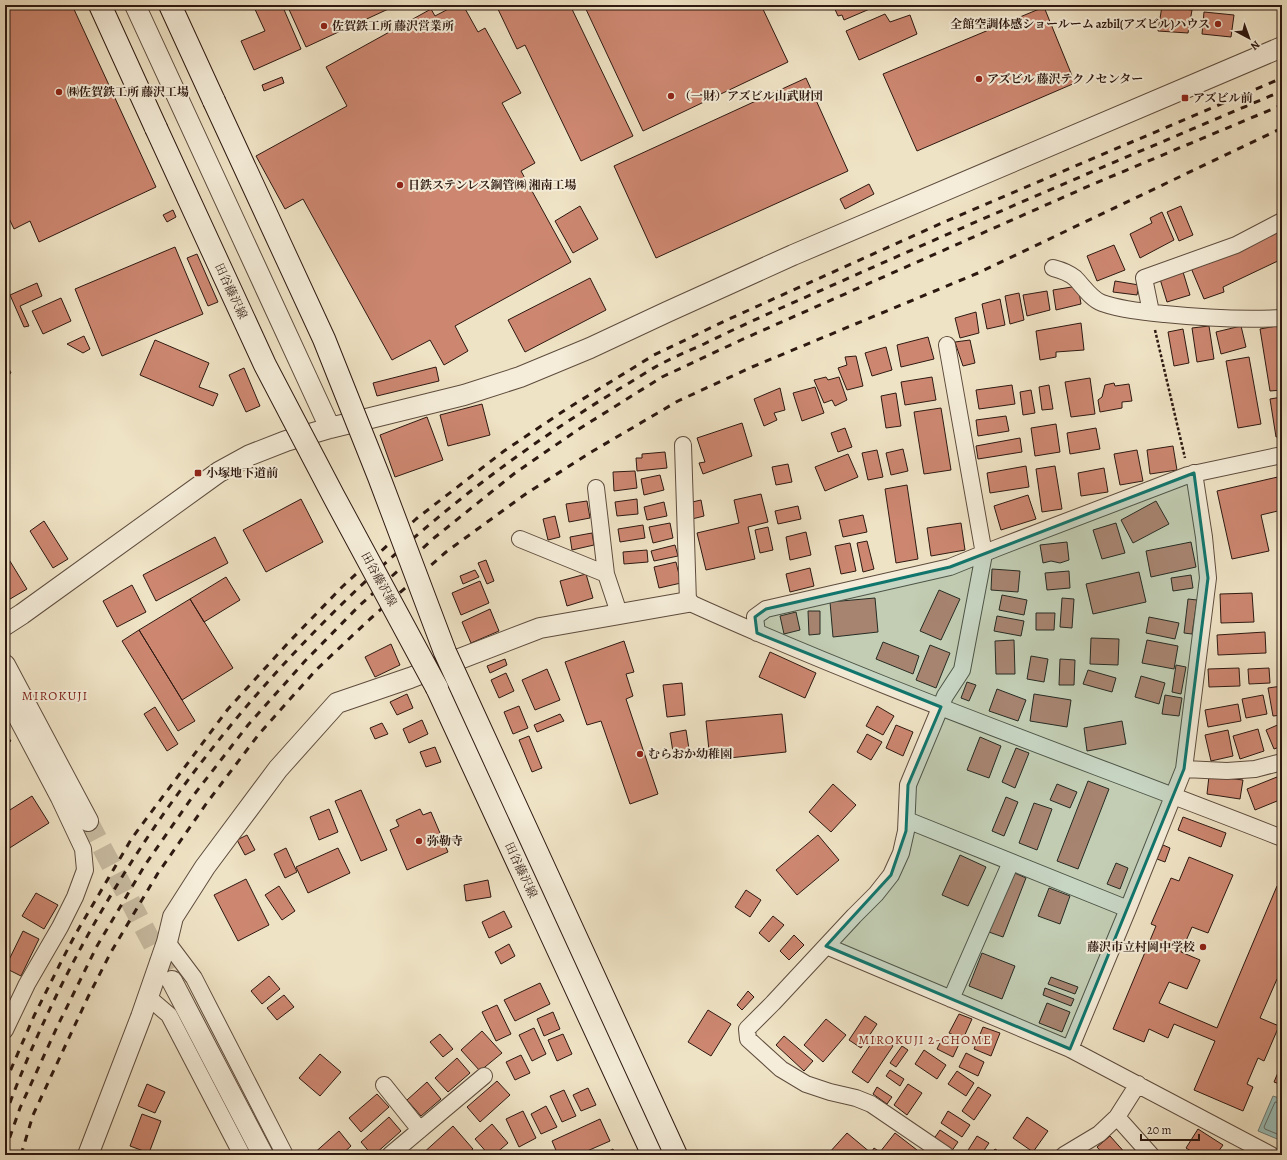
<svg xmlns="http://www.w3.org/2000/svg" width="1287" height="1160" font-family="Alegreya,'Noto Serif JP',serif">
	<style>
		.water { fill: #9abeb8; stroke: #6f7c75 }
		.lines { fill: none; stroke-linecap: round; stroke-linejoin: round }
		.shore { stroke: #646c64; stroke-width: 1 }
		.building { fill: #cd8771; stroke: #2e1911 }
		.tertiary-tunnel { stroke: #c8bba1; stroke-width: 20; stroke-dasharray: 20 10; stroke-linecap: butt }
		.minor-casing { stroke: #5e4c3e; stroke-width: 18 }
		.tertiary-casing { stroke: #5e4c3e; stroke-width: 22 }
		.secondary-casing { stroke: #2e1911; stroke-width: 24 }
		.path { stroke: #2e1911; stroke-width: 2.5; stroke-dasharray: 3 2; stroke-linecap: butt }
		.minor { stroke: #f5edd9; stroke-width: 16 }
		.tertiary { stroke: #f5edd9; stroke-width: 20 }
		.secondary { stroke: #f5edd9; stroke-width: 22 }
		.rail { stroke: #2e1911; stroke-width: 3; stroke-dasharray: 7 7; stroke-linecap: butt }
		.secondary-bridge-casing { stroke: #2e1911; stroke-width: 24; stroke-linecap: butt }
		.secondary-bridge { stroke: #f5edd9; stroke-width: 22 }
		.marked { fill: #0f766e; fill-opacity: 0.2; stroke: #0f766e; stroke-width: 3; stroke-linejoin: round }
		.poi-dot { fill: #8f2418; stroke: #f5edd9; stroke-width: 1.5 }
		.labels { text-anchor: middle; stroke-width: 4; stroke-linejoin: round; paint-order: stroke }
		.poi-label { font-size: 12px; font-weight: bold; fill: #2e1911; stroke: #f5edd9; text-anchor: start }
		.street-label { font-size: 12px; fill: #2e1911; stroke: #f5edd9 }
		.neighbourhood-label { font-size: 13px; letter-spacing: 1px; fill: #7a1f14; stroke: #f5edd9 }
	</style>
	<rect width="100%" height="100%" fill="#efe3c5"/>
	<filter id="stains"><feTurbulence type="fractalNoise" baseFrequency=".005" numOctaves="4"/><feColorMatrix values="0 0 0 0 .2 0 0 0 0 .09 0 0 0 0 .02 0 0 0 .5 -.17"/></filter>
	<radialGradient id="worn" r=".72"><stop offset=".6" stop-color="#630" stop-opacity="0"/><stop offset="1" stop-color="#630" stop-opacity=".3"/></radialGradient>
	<path class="water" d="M1273,1096L1282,1099V1141L1258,1131Z"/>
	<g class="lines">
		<path class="shore" d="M1282,1103L1275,1102L1264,1127L1265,1129L1282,1136"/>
	</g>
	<path class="building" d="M5,5H72L156,187L39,242L30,221L14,229L5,210Z
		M253,5H282L301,49L254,70L241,41L265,31Z
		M287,5H397L306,47Z
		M456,5H463L478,32L485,28L521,93L502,103L535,163L521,171L571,262L455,326L468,351L444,365L430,340L392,360L303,199L285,209L256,156L347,106L326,67L431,9L435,16Z
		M496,5H570L633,136L581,161L525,45L517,49Z
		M584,5H761L788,62L643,131Z
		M833,5H879L844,20L842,15L838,16Z
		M1162,6L1192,10L1188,33L1158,31Z
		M1044,7L1075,83L917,151L883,74Z
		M1204,12L1234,15L1231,37L1202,34Z
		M885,14L890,22L910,15L917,34L859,60L846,31Z
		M282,77L284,83L264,91L262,85Z
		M806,78L848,171L656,258L614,166Z
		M869,184L874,194L845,209L840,199Z
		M580,206L598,239L573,253L555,221Z
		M1181,206L1193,235L1179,241L1167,212Z
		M173,210L176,217L167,222L163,215Z
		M1162,212L1174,240L1140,258L1130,234L1152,223L1150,218Z
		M1282,228V259L1223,287L1224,292L1204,299L1191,268Z
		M1114,245L1125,270L1097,281L1087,256Z
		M175,247L203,314L102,356L75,289Z
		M197,254L218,302L208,306L187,258Z
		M1183,272L1190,295L1167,302L1160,279Z
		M590,278L606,310L525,352L508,320Z
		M1115,281L1139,285L1137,295L1113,292Z
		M37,283L42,296L20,306L29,326L24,327L10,295Z
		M1078,286L1081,304L1056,310L1053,290Z
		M1047,291L1050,310L1027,316L1023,295Z
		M1019,293L1024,320L1010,324L1005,296Z
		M61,298L71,321L43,334L32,311Z
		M1000,299L1005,325L987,329L982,304Z
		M976,312L979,333L960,338L955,318Z
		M1081,323L1084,350L1056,352V357L1040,360L1036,331Z
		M1282,325V390L1270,391L1260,329Z
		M1209,326L1214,359L1197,362L1192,328Z
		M1241,326L1246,347L1221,354L1216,332Z
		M1183,329L1189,363L1174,366L1168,332Z
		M84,336L90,349L83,353L67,344Z
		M928,337L934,359L901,367L897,345Z
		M155,340L209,363L199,387L218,394L213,406L140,375Z
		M970,340L975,363L963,366L955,342Z
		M886,347L892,370L872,376L865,353Z
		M856,356L863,386L847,390L838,368L847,365L845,357Z
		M1249,357L1261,424L1238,428L1226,361Z
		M5,361L11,373L5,376Z
		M436,367L439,381L377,396L373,383Z
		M244,368L260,406L246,412L229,375Z
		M826,377L828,380L839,377L847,400L835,406L832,400L824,403L814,380Z
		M932,377L936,400L905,405L901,382Z
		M1090,378L1095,414L1071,417L1065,382Z
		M1114,383L1115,386L1129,384L1132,401L1122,402V408L1100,412L1098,400L1102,397L1105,385Z
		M1012,385L1015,404L979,409L976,390Z
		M1049,385L1053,409L1042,410L1039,387Z
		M815,387L824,413L802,421L793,393Z
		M780,388L785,410L774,413L777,420L764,426L754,399Z
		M1031,390L1035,413L1023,415L1020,392Z
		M896,393L901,426L886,428L881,396Z
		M1282,397V436L1276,437L1270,399Z
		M482,404L490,435L448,446L440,415Z
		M941,408L951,470L924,474L914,412Z
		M1006,416L1009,431L978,436L976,420Z
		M427,417L443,460L395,477L380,435Z
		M742,423L752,456L703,474L699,463L705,462L697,438Z
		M1056,424L1060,452L1035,456L1031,428Z
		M845,428L852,447L838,452L831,433Z
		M1096,428L1100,449L1070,454L1067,433Z
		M1020,438L1022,452L978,459L976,446Z
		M1173,446L1177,470L1150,474L1147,450Z
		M903,449L908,471L891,475L886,453Z
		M877,450L883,477L868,480L862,453Z
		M1137,450L1143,481L1120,485L1114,454Z
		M665,452L667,468L637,471L636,458H642V454Z
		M848,454L858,477L825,491L815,467Z
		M788,464L792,482L776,485L772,467Z
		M1026,466L1029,487L990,493L987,473Z
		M1055,466L1062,509L1042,512L1036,469Z
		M1104,468L1108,492L1081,496L1078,473Z
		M635,471L637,488L614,491L613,472Z
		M660,475L664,490L644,495L641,479Z
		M1282,476V510L1261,515L1269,551L1232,559L1217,491Z
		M907,485L918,559L896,563L885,489Z
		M761,494L768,522L748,527L755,559L706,570L697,533L739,523L734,500Z
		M1028,495L1036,519L1001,530L994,506Z
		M301,499L323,542L266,572L243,530Z
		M637,499L638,514L617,516L615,502Z
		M701,500L704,516L692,519L688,503Z
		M587,501L590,518L569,522L566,504Z
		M1156,501L1169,524L1133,543L1121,520Z
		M664,502L667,516L647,520L644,507Z
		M798,506L801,519L778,524L775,511Z
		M863,515L867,532L843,537L839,520Z
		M555,516L560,537L548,540L543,519Z
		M44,521L68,559L53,568L30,531Z
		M670,523L673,538L653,543L649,527Z
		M961,523L965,550L931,556L927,528Z
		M1116,523L1125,553L1102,559L1093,530Z
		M643,525L645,538L620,542L618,529Z
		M768,527L773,550L760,553L755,530Z
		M806,532L811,555L790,560L786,537Z
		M592,533L594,545L572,550L570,537Z
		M215,537L228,563L156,601L143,575Z
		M867,541L874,569L863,572L857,543Z
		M1067,542L1069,560L1060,563L1051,561L1043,563L1040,545Z
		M1191,542L1196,567L1151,577L1146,551Z
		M850,543L856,571L841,574L835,546Z
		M675,545L678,556L654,561L651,551Z
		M647,550L648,562L624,564L623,552Z
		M5,553L27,589L5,602Z
		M486,560L494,581L487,584L478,563Z
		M676,562L681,583L659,588L654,567Z
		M810,568L814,586L790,592L786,574Z
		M992,569L1020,571L1018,592L991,590Z
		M475,570L479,577L463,584L460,576Z
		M1069,571L1070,588L1047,590L1045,573Z
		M1139,572L1146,602L1093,614L1086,584Z
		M586,574L593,598L567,606L560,581Z
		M1191,575L1193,588L1173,591L1171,578Z
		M226,577L240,600L204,622L190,599Z
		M480,581L489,603L461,615L452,593Z
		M132,585L146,612L117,627L103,601Z
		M939,590L960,599L941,640L920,631Z
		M1252,593L1254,622L1221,623L1220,594Z
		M1002,595L1027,600L1024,615L999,610Z
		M875,598L878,632L833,637L830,602Z
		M1062,598L1074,599L1072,628L1060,627Z
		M190,599L233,668L182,700L139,630Z
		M1188,599L1197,600L1192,634L1184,633Z
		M490,609L499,631L471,643L462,622Z
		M808,611H820V634L809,635Z
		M796,612L800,630L784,634L780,616Z
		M1036,613H1055L1054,630H1036Z
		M997,616L1024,621L1021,636L994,631Z
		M1149,617L1179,623L1175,639L1146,633Z
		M139,630L195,721L178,731L122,641Z
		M1265,632L1266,653L1218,655L1217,635Z
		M1091,638L1119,639L1118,665L1090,664Z
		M1014,640L1015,674H996L995,641Z
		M1147,640L1178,646L1174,669L1142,663Z
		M624,641L634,672L626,674L633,696L626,699L658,794L630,804L601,721L587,725L565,662Z
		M883,642L919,656L913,674L876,659Z
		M391,644L400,665L375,677L365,657Z
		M930,645L950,653L936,688L916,680Z
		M770,652L816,673L805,698L759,677Z
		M1031,656L1048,659L1044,682L1027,679Z
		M505,659L507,665L490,673L487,666Z
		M1060,659L1075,660L1074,685H1059Z
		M1176,665L1186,667L1181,694L1172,692Z
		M1239,668L1240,686L1209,687L1208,669Z
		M1269,668L1270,683L1249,684L1248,669Z
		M547,669L560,700L535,710L522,680Z
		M1088,670L1116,678L1112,692L1083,684Z
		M506,673L514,691L499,698L491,680Z
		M1141,676L1165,683L1159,704L1135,697Z
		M967,682L976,685L969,701L961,698Z
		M682,683L685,715L667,717L663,685Z
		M1282,686V715L1273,716L1268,688Z
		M997,689L1026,700L1018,721L989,711Z
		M407,694L413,708L397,715L390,702Z
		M1034,694L1071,700L1067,727L1030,721Z
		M1165,695L1182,698L1179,716L1162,714Z
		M1263,695L1267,714L1246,718L1242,699Z
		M1238,704L1241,721L1208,727L1205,710Z
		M519,706L528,728L513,734L504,712Z
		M877,706L894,716L883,735L866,726Z
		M155,707L178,744L167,751L144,714Z
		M560,714L564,721L537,732L534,725Z
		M782,714L786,752L710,760L706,721Z
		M422,720L428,734L409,743L403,729Z
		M1122,721L1126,744L1087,751L1084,728Z
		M382,723L388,734L375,739L370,728Z
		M1282,723V746L1274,749L1266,730Z
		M896,725L913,732L903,756L886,748Z
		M1258,729L1264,751L1240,759L1233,736Z
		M686,730L689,749L673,752L670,733Z
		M1228,730L1233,756L1211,761L1205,735Z
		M5,732L11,741L5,745Z
		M867,734L882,742L871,760L857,752Z
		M529,736L542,768L532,772L519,740Z
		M980,737L1001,746L989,778L967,770Z
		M435,747L441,762L426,767L420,752Z
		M1016,748L1029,753L1015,788L1002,782Z
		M1282,775V799L1255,810L1247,789Z
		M1209,776L1243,780L1240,799L1207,794Z
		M1088,781L1109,789L1078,869L1057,861Z
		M833,784L856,805L831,832L809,812Z
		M1057,784L1077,792L1070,808L1050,800Z
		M361,790L387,850L361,861L335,801Z
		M32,796L49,823L8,849L5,845V813Z
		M1006,797L1018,802L1004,836L992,831Z
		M1034,803L1052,809L1037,850L1019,843Z
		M329,809L338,832L319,840L310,817Z
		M420,809L423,815L431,812L448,852L407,870L390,830L399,826L396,820Z
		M1183,817L1226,833L1221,847L1178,830Z
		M247,835L255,850L245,855L237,840Z
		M818,835L839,860L797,895L776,870Z
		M1163,845L1170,848L1165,862L1157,859Z
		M286,848L297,872L285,878L274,854Z
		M338,848L350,873L308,893L296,867Z
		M960,855L986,867L968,906L942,895Z
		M1189,857L1233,875L1208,933L1192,927L1181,952L1200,960L1187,989L1169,982L1159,1003L1217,1028L1277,886L1282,888V981L1277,979L1260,1018L1279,1026L1264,1061L1258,1058L1247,1084L1253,1087L1243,1111L1194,1090L1215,1041L1174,1024L1168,1038L1149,1029L1144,1042L1113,1029L1156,926L1151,924L1171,878L1179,881Z
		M1116,863L1128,868L1120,889L1107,884Z
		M1010,871L1026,878L1003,937L986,931Z
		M246,879L269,925L238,941L214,895Z
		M488,880L491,897L466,901L464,885Z
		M279,886L295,911L282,920L265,895Z
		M1049,888L1070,896L1060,924L1038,916Z
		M746,890L761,900L750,917L735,907Z
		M36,893L58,905L44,929L22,916Z
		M504,911L512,927L489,938L482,922Z
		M773,916L784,925L769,942L759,933Z
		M23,931L39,939L21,976L5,968Z
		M794,935L804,945L789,960L780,951Z
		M509,944L515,956L501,964L495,952Z
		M982,953L1015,966L1002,999L969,986Z
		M269,976L280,989L262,1004L251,991Z
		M1051,977L1078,987L1075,994L1048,984Z
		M540,983L550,1004L515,1021L504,1000Z
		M1045,988L1074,999L1071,1006L1043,995Z
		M748,991L754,997L742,1010L737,1005Z
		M284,995L294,1007L277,1020L267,1008Z
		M1047,1003L1070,1012L1062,1032L1039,1023Z
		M497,1005L511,1034L496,1041L482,1012Z
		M708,1010L731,1024L711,1056L688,1042Z
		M553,1012L560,1029L544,1036L537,1019Z
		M959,1014L972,1019L963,1039L949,1033Z
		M865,1016L877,1024L861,1048L849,1040Z
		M826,1019L846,1035L823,1062L804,1045Z
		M983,1027L1000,1033L991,1056L974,1049Z
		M534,1028L546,1054L532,1061L519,1035Z
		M482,1031L502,1053L480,1071L461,1050Z
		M440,1034L453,1049L443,1057L430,1042Z
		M563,1034L572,1054L557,1061L548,1040Z
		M877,1035L893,1046L868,1083L852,1072Z
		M784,1036L813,1061L804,1071L776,1045Z
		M943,1037L959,1044L953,1057L937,1049Z
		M902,1046L908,1050L896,1067L890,1063Z
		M924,1050L946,1065L937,1079L915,1064Z
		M966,1053L984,1062L978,1076L959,1067Z
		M320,1054L341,1072L320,1096L299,1078Z
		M521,1055L530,1073L515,1080L506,1062Z
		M457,1058L470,1073L448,1092L435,1078Z
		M1282,1063V1085L1274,1082Z
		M890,1070L904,1079L900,1086L886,1076Z
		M957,1071L974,1083L966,1096L948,1084Z
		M497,1081L510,1095L480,1122L467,1107Z
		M427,1082L441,1099L421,1116L407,1100Z
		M147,1084L165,1092L155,1113L138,1106Z
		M908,1084L922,1093L907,1115L894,1105Z
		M877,1087L892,1097L887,1104L873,1094Z
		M978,1087L991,1095L974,1120L962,1111Z
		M588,1088L596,1105L581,1111L573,1095Z
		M564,1090L576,1116L562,1122L550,1096Z
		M377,1094L389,1107L361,1132L349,1118Z
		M546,1106L557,1127L541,1134L531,1114Z
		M523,1111L536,1138L519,1147L506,1119Z
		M948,1111L970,1125L962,1137L941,1123Z
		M142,1114L161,1121L149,1153L130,1146Z
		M389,1117L401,1131L374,1155H372L361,1142Z
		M1027,1117L1048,1131L1033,1152L1013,1138Z
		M600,1119L610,1141L578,1155H558L552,1141Z
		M492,1124L508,1143L494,1155H489L475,1139Z
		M453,1126L473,1149L466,1155H421Z
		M1198,1129L1223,1145L1216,1155H1197L1186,1148Z
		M940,1130L958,1142L951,1152L933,1140Z
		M339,1131L351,1146L341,1155H312Z
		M847,1133L871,1153L874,1148L880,1152L895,1133L917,1150L913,1155H831L829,1153Z
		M977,1136L989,1143L981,1155H965Z
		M1110,1136L1127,1155H1104L1097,1147Z
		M613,1149L616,1155H601Z
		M995,1149L1005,1155H990Z
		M1086,1149L1092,1155H1079Z"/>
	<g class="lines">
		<path class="tertiary-tunnel" d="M88,821L172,981"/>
		<g class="minor-casing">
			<path id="minor" d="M1053,268C1061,270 1069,273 1075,278C1083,286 1091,299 1102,303C1122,310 1145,312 1165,314C1204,318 1243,320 1282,318
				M1151,312L1144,278L1236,245L1282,221
				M683,445L688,602C882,690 1084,760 1282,838
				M596,488L606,574
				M520,539L606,574L619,613
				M757,633L755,617L766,609L950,567L997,548L1188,475L1282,455
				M5,696L59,798L83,849L85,870L75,897L60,927L27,984L5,1030
				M1184,769L1227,771L1255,769L1282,762
				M907,820L1128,909
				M167,942L194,978L285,1155
				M826,946L1070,1049L1271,1155
				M148,997L169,1015L242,1155
				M951,999L1011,862
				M1070,1049L1128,909L1184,769L1208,578L1204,537L1194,473
				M384,1085L420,1130
				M1117,1117L1151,1155
				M390,1155L484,1076
				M946,1155L871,1104L856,1098L830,1092L806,1084L781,1069L748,1039L747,1029L773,1003L854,916L876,894L891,875L901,853L906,831L908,785L945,696L962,670L984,554L947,345
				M1064,1155L1099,1134L1117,1117L1138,1084"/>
		</g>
		<g class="tertiary-casing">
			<path id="tertiary" d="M135,5L330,428
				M5,625L22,614L219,472L250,455L286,441L330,428L464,395L520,377L590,348L667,312L793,255L1282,47
				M5,665L88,821
				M172,981L263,1155
				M88,1155L141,1017L167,942L173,917L205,867L278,769L337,703L410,678L540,628L688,602"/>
		</g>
		<g class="secondary-casing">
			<path id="secondary" d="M100,5L156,128
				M170,5L214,101
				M437,688L653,1155"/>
		</g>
		<path class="path" d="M1155,330L1185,458"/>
		<use href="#minor" class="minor"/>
		<use href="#tertiary" class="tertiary"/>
		<use href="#secondary" class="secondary"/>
		<path class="rail" d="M5,1083L34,1016L60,964L75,935L132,838L228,709L288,643L342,587L416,519L504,451L565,410L654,355L729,319L944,222L1282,78
			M5,1116C95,870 262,656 467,494C514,457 562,424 614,392C628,384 643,374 657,366C672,358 688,351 704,344C752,320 802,299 851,277C994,213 1138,152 1282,91
			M5,1151L20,1108L58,1025L97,946L145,865L193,796L248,725L305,661L359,606L434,538L515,473L579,429L662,377L741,340L1091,185L1282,105
			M21,1155L33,1115L88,997L111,952L158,873L206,804L259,734L316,670L370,619L446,552L527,493L593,451L678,401L752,367L978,273L1282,128"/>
		<g class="secondary-bridge-casing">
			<path id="secondary-bridge" d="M214,101L324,339L379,477L445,652L676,1155
				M156,128L265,365L333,495L437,688"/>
		</g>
		<use href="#secondary-bridge" class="secondary-bridge"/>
	</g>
	<path class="marked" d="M1194,473L1208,578L1184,769L1070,1049L826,946L891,875L906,831L908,785L941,707L757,633L755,617L766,609L950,567Z"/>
	<g class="poi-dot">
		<circle cx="1218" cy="24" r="4"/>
		<circle cx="324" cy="26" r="4"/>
		<circle cx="979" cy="79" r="4"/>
		<circle cx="59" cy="92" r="4"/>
		<circle cx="671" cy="96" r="4"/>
		<rect x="1181" y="94" width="8" height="8" rx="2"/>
		<circle cx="400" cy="185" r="4"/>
		<rect x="194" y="469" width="8" height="8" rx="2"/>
		<circle cx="640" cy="754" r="4"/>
		<circle cx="419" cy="841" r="4"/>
		<circle cx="1203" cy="947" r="4"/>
	</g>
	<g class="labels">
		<g class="poi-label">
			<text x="1210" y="28" text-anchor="end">全館空調体感ショールーム azbil(アズビル)ハウス</text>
			<text x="332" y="30">佐賀鉄工所 藤沢営業所</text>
			<text x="987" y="83">アズビル 藤沢テクノセンター</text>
			<text x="67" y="96">㈱佐賀鉄工所 藤沢工場</text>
			<text x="679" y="100">（一財）アズビル山武財団</text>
			<text x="1193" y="102">アズビル前</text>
			<text x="408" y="189">日鉄ステンレス鋼管㈱ 湘南工場</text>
			<text x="206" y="477">小塚地下道前</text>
			<text x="648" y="758">むらおか幼稚園</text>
			<text x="427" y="845">弥勒寺</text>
			<text x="1195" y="951" text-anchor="end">藤沢市立村岡中学校</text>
		</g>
		<g class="street-label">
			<text transform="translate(231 291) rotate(65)" y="4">田谷藤沢線</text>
			<text transform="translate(379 579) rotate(61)" y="4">田谷藤沢線</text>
			<text transform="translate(521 870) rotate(65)" y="4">田谷藤沢線</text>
		</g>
		<g class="neighbourhood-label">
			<text x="55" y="700">MIROKUJI</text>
			<text x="925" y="1044">MIROKUJI 2-CHOME</text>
		</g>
	</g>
	<rect width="1287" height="1160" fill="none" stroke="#efe3c5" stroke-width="20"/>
	<rect x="6" y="6" width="1275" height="1148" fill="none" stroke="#2e1911" stroke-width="2"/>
	<rect x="10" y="10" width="1267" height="1140" fill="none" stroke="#2e1911"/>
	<g transform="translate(1249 38) rotate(139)" stroke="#f5edd9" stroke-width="3" paint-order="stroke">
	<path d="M0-3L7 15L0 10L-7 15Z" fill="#2e1911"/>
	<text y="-6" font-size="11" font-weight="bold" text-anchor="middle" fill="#2e1911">N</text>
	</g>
	<path d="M1141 1134v6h58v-6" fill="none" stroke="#2e1911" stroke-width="2"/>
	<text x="1147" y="1134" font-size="12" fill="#2e1911" stroke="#f5edd9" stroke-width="3" paint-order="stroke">20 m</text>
	<rect width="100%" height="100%" filter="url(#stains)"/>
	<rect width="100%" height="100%" fill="url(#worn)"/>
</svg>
